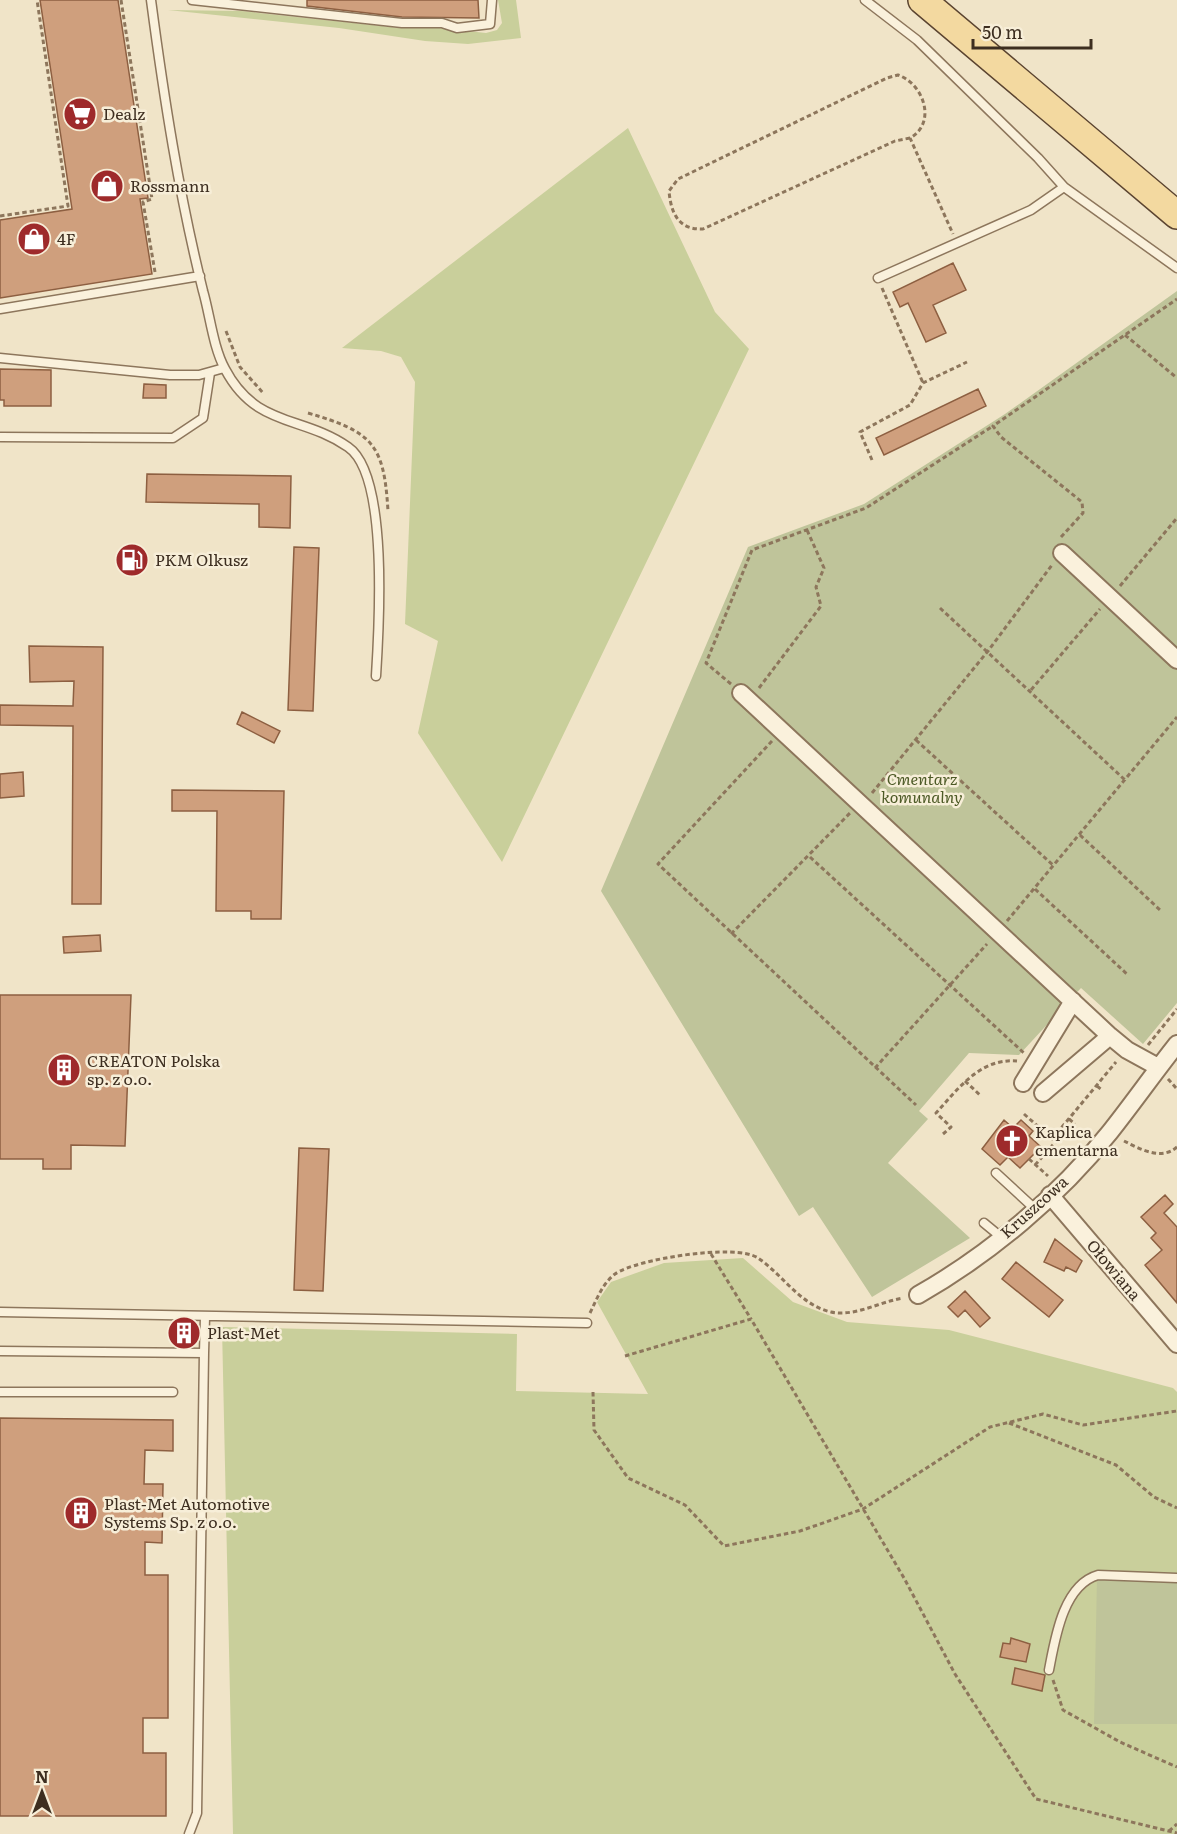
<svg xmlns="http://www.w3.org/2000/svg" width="1177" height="1834" font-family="Literata,serif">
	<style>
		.green { fill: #c9cf9b }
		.cemetery { fill: #bfc49a }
		.building { fill: #cf9f7d; stroke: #8d5f41; stroke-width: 1.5 }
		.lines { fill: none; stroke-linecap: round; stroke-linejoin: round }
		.lane-casing { stroke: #8d765c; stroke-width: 11 }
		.street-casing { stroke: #8d765c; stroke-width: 20 }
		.primary-casing { stroke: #5b4430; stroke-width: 30 }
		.path { stroke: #8d765c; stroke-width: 3; stroke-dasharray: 4.5 3; stroke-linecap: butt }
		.lane { stroke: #faf1dc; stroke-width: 8 }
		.street { stroke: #faf1dc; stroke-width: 16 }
		.primary { stroke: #f3d9a0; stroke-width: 27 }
		.labels { text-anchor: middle; stroke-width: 5; stroke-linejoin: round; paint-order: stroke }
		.poi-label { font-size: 16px; fill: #3d2e20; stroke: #f7eed8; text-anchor: start }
		.park-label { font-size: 16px; font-style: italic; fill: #4d5a26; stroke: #f7eed8 }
		.street-label { font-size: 16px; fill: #3d2e20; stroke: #f7eed8 }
	</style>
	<rect width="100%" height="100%" fill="#f0e4c8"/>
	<path class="green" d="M498,0H516L521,38L468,44L425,41L339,28L168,10L241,11L400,28H440L486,33L497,30L502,23Z
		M628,128L715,312L749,349L502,862L418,733L438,641L405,624L415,382L401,357L381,351L342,348Z
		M743,1258L793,1302L847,1322L949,1330L1173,1388L1177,1392V1834H233L222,1327L517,1334L516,1391L648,1394L597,1302L611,1282L664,1263Z"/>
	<path class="cemetery" d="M1177,291V1003L1143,1044L1081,988L1019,1055L969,1053L919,1111L928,1119L888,1163L970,1238L872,1297L813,1207L799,1216L601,891L748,547L864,504L1005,414Z
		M1097,1578H1177V1724H1094Z"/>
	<path class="building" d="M40,0H118L148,198L140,199L152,274L0,298V220L72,209Z
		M307,0H478L479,18L402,17L307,6Z
		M953,263L966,290L933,305L946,333L926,342L908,303L900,307L893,292Z
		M0,369L51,370V406H4V400H0Z
		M144,384L166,385V398H143Z
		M978,389L986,406L884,455L876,438Z
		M147,474L291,476L290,528L259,527V504L146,502Z
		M294,547L319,548L313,711L288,710Z
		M29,646L103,647L101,904H72L73,726L0,725V705L73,706L74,681L30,682Z
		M242,712L280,731L274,743L237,724Z
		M23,772L24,796L0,798V774Z
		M172,790L284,791L281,919H251V911H216L217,811H172Z
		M100,935L101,951L64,953L63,937Z
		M0,995H131L125,1146L71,1145V1169H43V1159H0Z
		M1004,1120L1013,1128L1021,1120L1033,1131L1029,1136L1041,1147L1020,1168L1008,1157L1000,1165L982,1149Z
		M299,1148L329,1149L323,1291L294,1290Z
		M1165,1195L1173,1204L1164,1213L1177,1227V1303L1145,1265L1162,1250L1151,1238L1156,1233L1141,1217Z
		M1055,1239L1082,1261L1076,1272L1066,1267L1064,1271L1044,1262Z
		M1016,1262L1063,1300L1049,1317L1002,1279Z
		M965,1291L990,1318L980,1327L965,1310L958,1317L948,1307Z
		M0,1418L173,1420V1451L145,1450L144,1484H163L162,1543L145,1542V1575H168V1718H143V1753H166V1816H0Z
		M1011,1638L1030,1644L1026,1662L1000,1657L1003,1643L1010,1644Z
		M1015,1668L1045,1675L1042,1691L1012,1684Z"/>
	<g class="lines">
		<g class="lane-casing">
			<path id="lane" d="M151,0C164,98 179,195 203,291C210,315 213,347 225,369C256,428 302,415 348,447C389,475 379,629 376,676
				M192,0L402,23H442L457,28L490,24L492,0
				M865,0L917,40L1038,158L1064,187L1177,268
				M878,278L1031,210L1064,187
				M0,309L200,276
				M0,358L170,375H199L224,368
				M0,437L173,438L203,418L210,373
				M996,1173L1035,1209
				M984,1223L1001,1237
				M0,1312L587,1323
				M0,1351L204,1353L205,1317
				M0,1392H173
				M1049,1670C1055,1639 1063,1585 1098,1575L1177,1578
				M189,1834L197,1813L204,1353"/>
		</g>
		<g class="street-casing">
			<path id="street" d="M1062,553L1177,660
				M741,693L1110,1036L1127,1050L1158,1067
				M1023,1083L1073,1001
				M1043,1093L1110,1036
				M1050,1195L1177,1344
				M918,1295C990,1254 1059,1196 1110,1132C1133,1103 1154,1073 1177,1044"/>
		</g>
		<g class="primary-casing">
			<path id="primary" d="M922,0L1177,215"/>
		</g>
		<path class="path" d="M121,0L152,199L143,202L155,272
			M910,138L895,141L703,229C679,230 671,214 669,191L678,179L887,78L898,75C924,84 937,123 910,138L953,234
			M0,216L68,206L37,0
			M882,288L923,383
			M226,331L240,367L264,394
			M1125,335L1177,378
			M308,413C373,432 384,444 388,511
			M872,460L860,432L910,405L923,383L967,362
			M1061,537L1083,513L1082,502L1001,437L993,426L1177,299
			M1120,586L1177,518
			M940,608L1125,780
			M731,684L706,663L752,550L866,508L993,426
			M759,688L821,606L816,587L824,568L807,530
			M1031,690L1100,609
			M916,740L1054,866
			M772,741L658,864L916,1105
			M872,793L988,651L1052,565
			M1080,835L1160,910
			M810,857L1024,1053
			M1035,889L1128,975
			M1007,921L1177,717
			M731,934L850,813
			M1148,1045L1177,1009
			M875,1068L987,944
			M1168,1079L1177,1089
			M965,1081L981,1096
			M1097,1086L1102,1090
			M1024,1114L1052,1139L1116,1062
			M1069,1119L1075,1124
			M943,1134L951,1127L936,1113C959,1088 980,1058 1017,1061
			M1124,1141C1140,1149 1161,1161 1177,1147
			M1029,1159L1048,1176
			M1035,1165L1059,1138L1056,1135
			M711,1254L751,1319
			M590,1313C597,1299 602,1284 615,1274C636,1259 736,1243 758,1258C782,1274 800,1305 831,1312C855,1317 879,1302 903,1298
			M625,1356L751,1319L904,1578L955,1674L1036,1799L1177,1833
			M593,1392L594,1430L628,1478L685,1505L724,1546L800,1531L863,1509L990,1427L1043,1414L1083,1425L1177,1411
			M1009,1423L1116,1465L1154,1497L1177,1508
			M1053,1680L1063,1710L1120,1742L1177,1767
			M1169,1831L1177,1824"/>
		<use href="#lane" class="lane"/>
		<use href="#street" class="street"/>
		<use href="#primary" class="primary"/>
	</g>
	<defs>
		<g id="supermarket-disc" transform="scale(1.725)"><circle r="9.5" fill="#9e2a2b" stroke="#f7eed8"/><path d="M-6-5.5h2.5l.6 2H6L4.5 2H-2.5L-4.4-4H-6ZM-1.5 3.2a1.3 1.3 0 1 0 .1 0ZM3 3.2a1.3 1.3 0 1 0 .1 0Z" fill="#fff"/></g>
		<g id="shop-disc" transform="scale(1.725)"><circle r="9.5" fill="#9e2a2b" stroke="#f7eed8"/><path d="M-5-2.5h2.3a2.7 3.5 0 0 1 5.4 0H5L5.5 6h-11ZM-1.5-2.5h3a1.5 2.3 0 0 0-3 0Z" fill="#fff"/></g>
		<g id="fuel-disc" transform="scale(1.725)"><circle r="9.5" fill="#9e2a2b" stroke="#f7eed8"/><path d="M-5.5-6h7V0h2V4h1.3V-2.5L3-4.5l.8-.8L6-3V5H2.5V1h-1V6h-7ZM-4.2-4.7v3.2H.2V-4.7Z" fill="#fff"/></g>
		<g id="building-disc" transform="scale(1.725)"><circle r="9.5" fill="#9e2a2b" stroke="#f7eed8"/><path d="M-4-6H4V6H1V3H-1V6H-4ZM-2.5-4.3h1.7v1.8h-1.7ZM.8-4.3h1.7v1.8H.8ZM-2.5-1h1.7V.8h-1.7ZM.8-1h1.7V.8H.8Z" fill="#fff"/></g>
		<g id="church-disc" transform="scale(1.725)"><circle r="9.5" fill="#9e2a2b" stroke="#f7eed8"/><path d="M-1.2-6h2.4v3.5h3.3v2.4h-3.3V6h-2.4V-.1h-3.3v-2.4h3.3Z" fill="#fff"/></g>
	</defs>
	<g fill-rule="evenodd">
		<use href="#supermarket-disc" x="80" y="114"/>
		<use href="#shop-disc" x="107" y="186"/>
		<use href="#shop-disc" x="34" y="239"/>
		<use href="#fuel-disc" x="132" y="560"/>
		<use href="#building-disc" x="64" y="1070"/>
		<use href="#church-disc" x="1012" y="1141"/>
		<use href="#building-disc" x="184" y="1333"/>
		<use href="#building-disc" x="81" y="1513"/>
	</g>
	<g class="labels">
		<g class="poi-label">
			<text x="103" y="120">Dealz</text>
			<text x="130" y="192">Rossmann</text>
			<text x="57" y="245">4F</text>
			<text x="155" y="566">PKM Olkusz</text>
			<text x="87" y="1067">CREATON Polska<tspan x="87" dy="18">sp. z o.o.</tspan></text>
			<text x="1035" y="1138">Kaplica<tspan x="1035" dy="18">cmentarna</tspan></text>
			<text x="207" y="1339">Plast-Met</text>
			<text x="104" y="1510">Plast-Met Automotive<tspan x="104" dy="18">Systems Sp. z o.o.</tspan></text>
		</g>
		<g class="park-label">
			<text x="922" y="785">Cmentarz<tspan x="922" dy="18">komunalny</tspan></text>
		</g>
		<g class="street-label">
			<text transform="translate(1034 1207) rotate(-42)" y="6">Kruszcowa</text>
			<text transform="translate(1114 1270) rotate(50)" y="6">Ołowiana</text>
		</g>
	</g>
	<g transform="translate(42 1792)" stroke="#f7eed8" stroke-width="4.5" paint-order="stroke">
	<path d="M0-4.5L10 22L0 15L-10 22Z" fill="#3d2e20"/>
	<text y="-9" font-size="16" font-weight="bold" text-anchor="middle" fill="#3d2e20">N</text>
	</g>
	<path d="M973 39v9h118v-9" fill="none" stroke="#3d2e20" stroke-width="3"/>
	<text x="982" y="39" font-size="18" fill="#3d2e20" stroke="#f7eed8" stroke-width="4.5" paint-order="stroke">50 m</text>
</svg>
